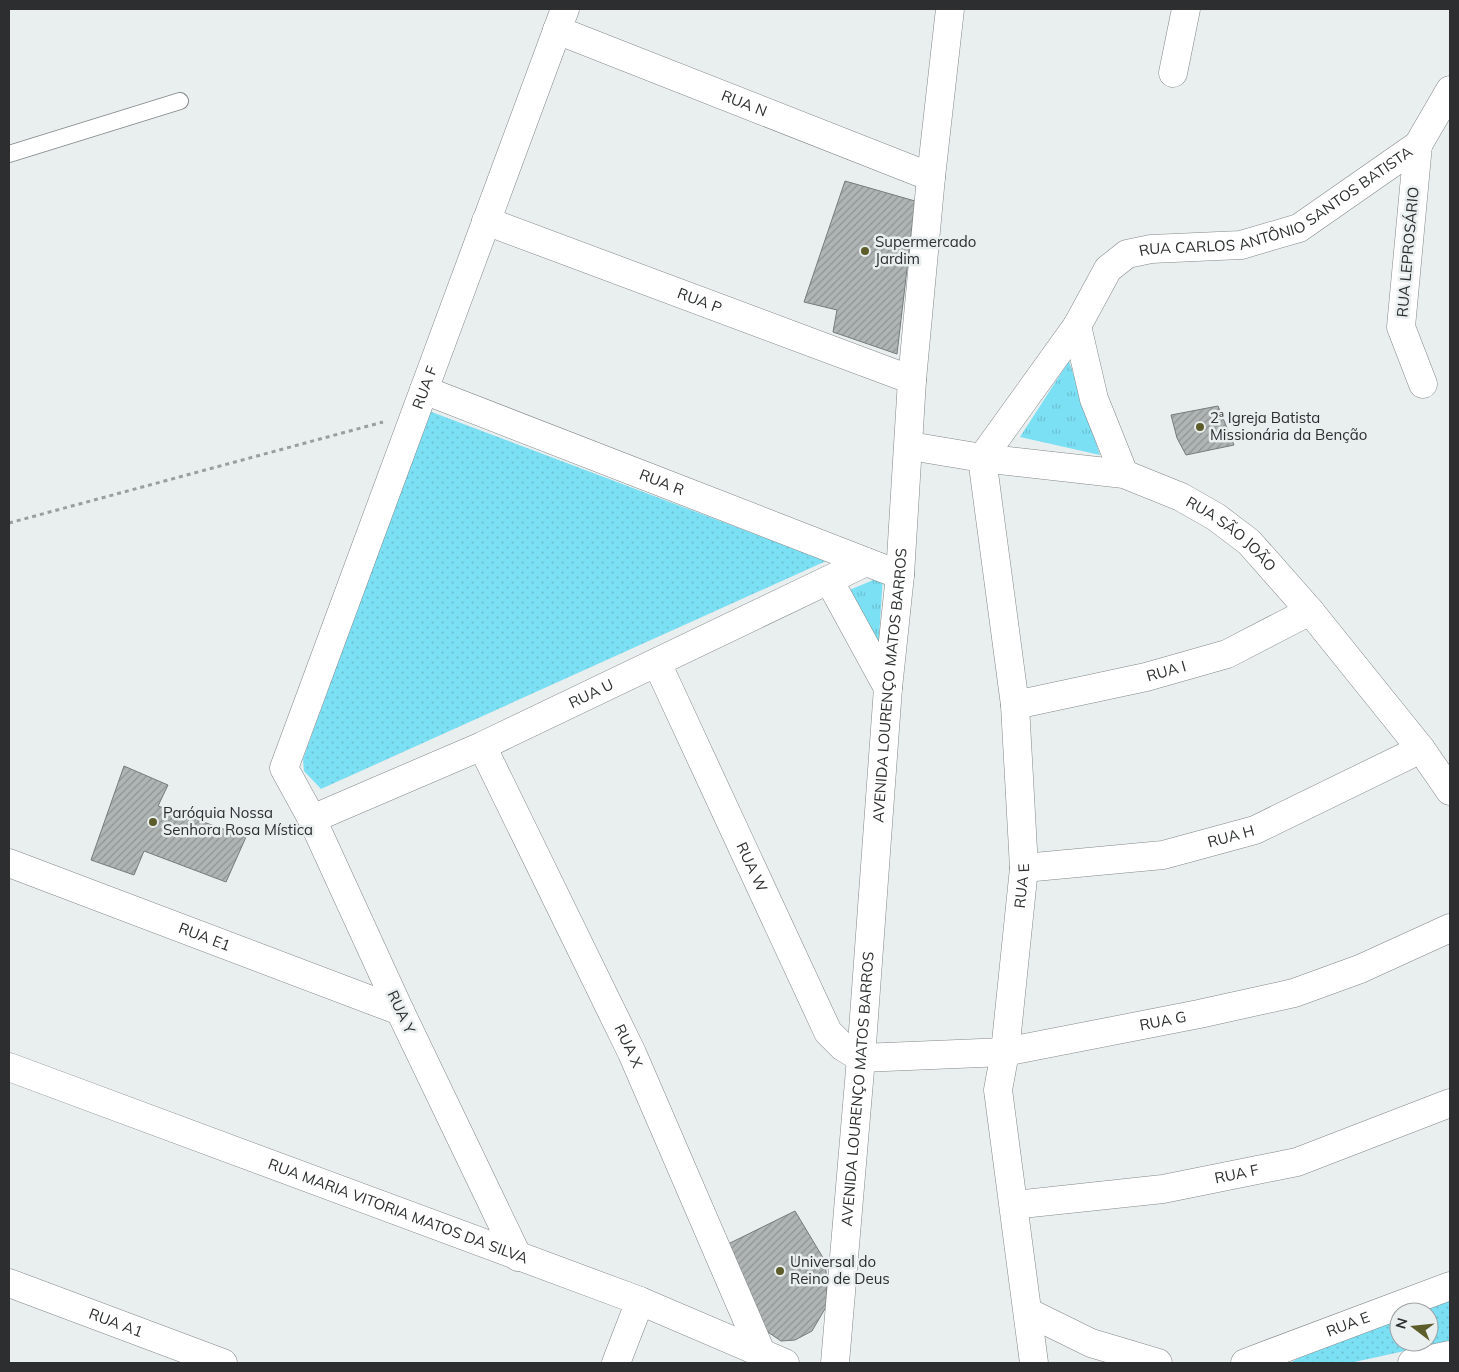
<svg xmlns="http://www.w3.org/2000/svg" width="1459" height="1372" font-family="Mulish,sans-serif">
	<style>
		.grass { fill: url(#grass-tufts) }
		.park { fill: url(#park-dots); fill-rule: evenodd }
		.building { fill: url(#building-hatch); stroke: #767b7b }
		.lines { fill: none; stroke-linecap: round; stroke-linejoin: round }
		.lane-casing { stroke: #838889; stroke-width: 18 }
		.street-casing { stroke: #838889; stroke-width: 29 }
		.secondary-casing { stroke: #838889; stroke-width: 29 }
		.path { stroke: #9b9e9f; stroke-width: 3; stroke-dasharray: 4 4; stroke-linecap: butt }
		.lane { stroke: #fff; stroke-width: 16 }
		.street { stroke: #fff; stroke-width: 28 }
		.secondary { stroke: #fff; stroke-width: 28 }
		.poi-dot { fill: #5c5d2a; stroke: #e9eeef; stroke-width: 2 }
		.labels { text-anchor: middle; stroke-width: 5; stroke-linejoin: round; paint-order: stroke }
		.street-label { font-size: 15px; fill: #2c2e2f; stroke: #e9eeef }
		.poi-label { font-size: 15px; fill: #2c2e2f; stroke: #e9eeef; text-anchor: start }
	</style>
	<defs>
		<pattern id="grass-tufts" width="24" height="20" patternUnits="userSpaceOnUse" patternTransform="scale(1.25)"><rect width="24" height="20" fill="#7ce0f4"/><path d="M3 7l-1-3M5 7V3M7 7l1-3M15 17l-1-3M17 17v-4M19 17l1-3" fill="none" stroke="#6bc0d2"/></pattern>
		<pattern id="park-dots" width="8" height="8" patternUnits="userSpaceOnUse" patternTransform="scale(1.25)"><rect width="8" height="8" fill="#7ce0f4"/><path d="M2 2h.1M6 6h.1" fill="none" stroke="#6bc0d2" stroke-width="1.8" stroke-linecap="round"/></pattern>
		<pattern id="building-hatch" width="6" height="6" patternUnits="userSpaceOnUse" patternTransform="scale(1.25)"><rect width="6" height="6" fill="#afb5b4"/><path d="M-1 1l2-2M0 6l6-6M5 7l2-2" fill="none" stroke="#8f9493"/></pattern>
	</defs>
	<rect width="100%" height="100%" fill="#e9eeef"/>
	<path class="grass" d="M1069,361L1100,455L1020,437Z
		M883,576L878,653L847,591Z"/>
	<path class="park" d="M429,411L826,561L321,789L304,771L303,759Z
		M1450,1295V1341L1350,1363H1290C1341,1332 1394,1314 1450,1295ZM1399,1312H1429V1342H1399Z"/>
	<path class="building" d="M845,181L915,201L897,354L833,332L837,310L804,302Z
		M1218,406L1234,445L1186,455L1177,438L1171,415Z
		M124,766L168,785L158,806L246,837L226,882L144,851L134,875L91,860Z
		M795,1211L825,1261L827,1282L826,1307L812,1331L795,1340L781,1341L762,1328L722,1247Z"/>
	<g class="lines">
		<g class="lane-casing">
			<path id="lane" d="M9,154L180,101"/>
		</g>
		<g class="street-casing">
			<g id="street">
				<path id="s1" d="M557,30L931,177"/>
				<path d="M1173,73L1186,9"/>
				<path d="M1418,145L1401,327L1423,384"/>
				<path id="s2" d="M486,221L912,380"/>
				<path d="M1077,326L1094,399L1124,474"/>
				<path id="s3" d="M424,390L900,575"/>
				<path d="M829,580L888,688"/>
				<path id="s4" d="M657,663L828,1032L843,1047L861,1058L1005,1052L1199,1014L1294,993L1360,969L1450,928"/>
				<path id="s5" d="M1015,705L1146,677L1227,654L1310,611"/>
				<path id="s6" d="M482,746L632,1053L761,1352"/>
				<path id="s7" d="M312,819L482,746L866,562"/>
				<path id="s8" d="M9,863L400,1011"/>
				<path id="s9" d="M1024,868L1163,855L1255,830L1421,749"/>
				<path id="s10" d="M9,1067L640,1301L785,1363"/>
				<path id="s11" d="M1014,1205L1163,1189L1297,1162L1450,1103"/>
				<path id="s12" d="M518,1257L400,1011L312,819L284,768L565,9"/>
				<path id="s13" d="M9,1283L223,1363"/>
				<path d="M1028,1312L1091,1343L1158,1363"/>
				<path d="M616,1363L640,1301"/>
				<path id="s14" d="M1034,1363L998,1090L1005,1052L1024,868L1015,705L982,458L1077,326L1108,269L1127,254L1151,249L1241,245L1299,228L1418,145L1450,90"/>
				<path id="s15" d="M1245,1363L1450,1286"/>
			</g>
		</g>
		<g class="secondary-casing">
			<g id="secondary">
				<path id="s16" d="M910,446L982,458L1124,474L1181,497L1216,517L1249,542L1310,611L1421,749L1450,791"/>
				<path id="s17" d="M835,1363L861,1058L888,688L900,575L912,380L931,177L950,9"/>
				<path d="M1412,1363L1450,1355"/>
			</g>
		</g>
		<path class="path" d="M9,523L383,422"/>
		<use href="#lane" class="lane"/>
		<use href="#street" class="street"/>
		<use href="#secondary" class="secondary"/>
	</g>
	<g class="poi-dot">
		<circle cx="865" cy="251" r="5"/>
		<circle cx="1200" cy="427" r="5"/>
		<circle cx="153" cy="822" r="5"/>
		<circle cx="780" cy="1271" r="5"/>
	</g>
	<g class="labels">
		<g class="street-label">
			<text dy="5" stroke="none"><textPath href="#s1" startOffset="201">RUA N</textPath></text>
			<text dy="5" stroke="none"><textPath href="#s14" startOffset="1325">RUA CARLOS ANTÔNIO SANTOS BATISTA</textPath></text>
			<text transform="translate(1408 252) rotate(-85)" y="5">RUA LEPROSÁRIO</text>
			<text dy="5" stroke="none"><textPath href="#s2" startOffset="228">RUA P</textPath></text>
			<text dy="5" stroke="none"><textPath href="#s12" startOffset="948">RUA F</textPath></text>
			<text dy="5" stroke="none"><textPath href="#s3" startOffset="255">RUA R</textPath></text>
			<text dy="5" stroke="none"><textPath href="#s16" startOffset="340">RUA SÃO JOÃO</textPath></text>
			<text dy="5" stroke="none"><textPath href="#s5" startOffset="155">RUA I</textPath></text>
			<text dy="5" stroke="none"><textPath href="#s17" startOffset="680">AVENIDA LOURENÇO MATOS BARROS</textPath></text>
			<text dy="5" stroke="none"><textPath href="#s7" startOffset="306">RUA U</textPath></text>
			<text dy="5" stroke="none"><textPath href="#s9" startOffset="210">RUA H</textPath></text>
			<text dy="5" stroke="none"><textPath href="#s4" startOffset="225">RUA W</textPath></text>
			<text dy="5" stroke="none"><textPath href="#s14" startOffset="481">RUA E</textPath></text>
			<text dy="5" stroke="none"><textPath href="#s8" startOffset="209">RUA E1</textPath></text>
			<text transform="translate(401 1012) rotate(65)" y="5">RUA Y</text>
			<text dy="5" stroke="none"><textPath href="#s4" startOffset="754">RUA G</textPath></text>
			<text dy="5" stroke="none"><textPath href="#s6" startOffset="334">RUA X</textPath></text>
			<text dy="5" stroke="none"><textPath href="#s17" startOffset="275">AVENIDA LOURENÇO MATOS BARROS</textPath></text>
			<text dy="5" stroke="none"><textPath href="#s11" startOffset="225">RUA F</textPath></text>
			<text dy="5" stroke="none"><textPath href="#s10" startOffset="415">RUA MARIA VITORIA MATOS DA SILVA</textPath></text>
			<text dy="5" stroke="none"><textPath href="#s13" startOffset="114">RUA A1</textPath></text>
			<text dy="5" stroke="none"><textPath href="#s15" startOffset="110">RUA E</textPath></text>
		</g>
		<g class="poi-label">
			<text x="875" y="247">Supermercado<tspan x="875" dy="17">Jardim</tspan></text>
			<text x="1210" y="423">2ª Igreja Batista<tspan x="1210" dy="17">Missionária da Benção</tspan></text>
			<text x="163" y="818">Paróquia Nossa<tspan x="163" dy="17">Senhora Rosa Mística</tspan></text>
			<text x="790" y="1267">Universal do<tspan x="790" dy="17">Reino de Deus</tspan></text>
		</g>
	</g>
	<rect width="1459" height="1372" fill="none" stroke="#2c2e2f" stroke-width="20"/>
	<g transform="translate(1414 1327) rotate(286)"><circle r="24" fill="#e9eeef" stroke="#9da1a2"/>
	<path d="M0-4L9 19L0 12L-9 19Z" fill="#5c5d2a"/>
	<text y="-8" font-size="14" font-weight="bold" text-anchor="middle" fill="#2c2e2f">N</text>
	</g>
</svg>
